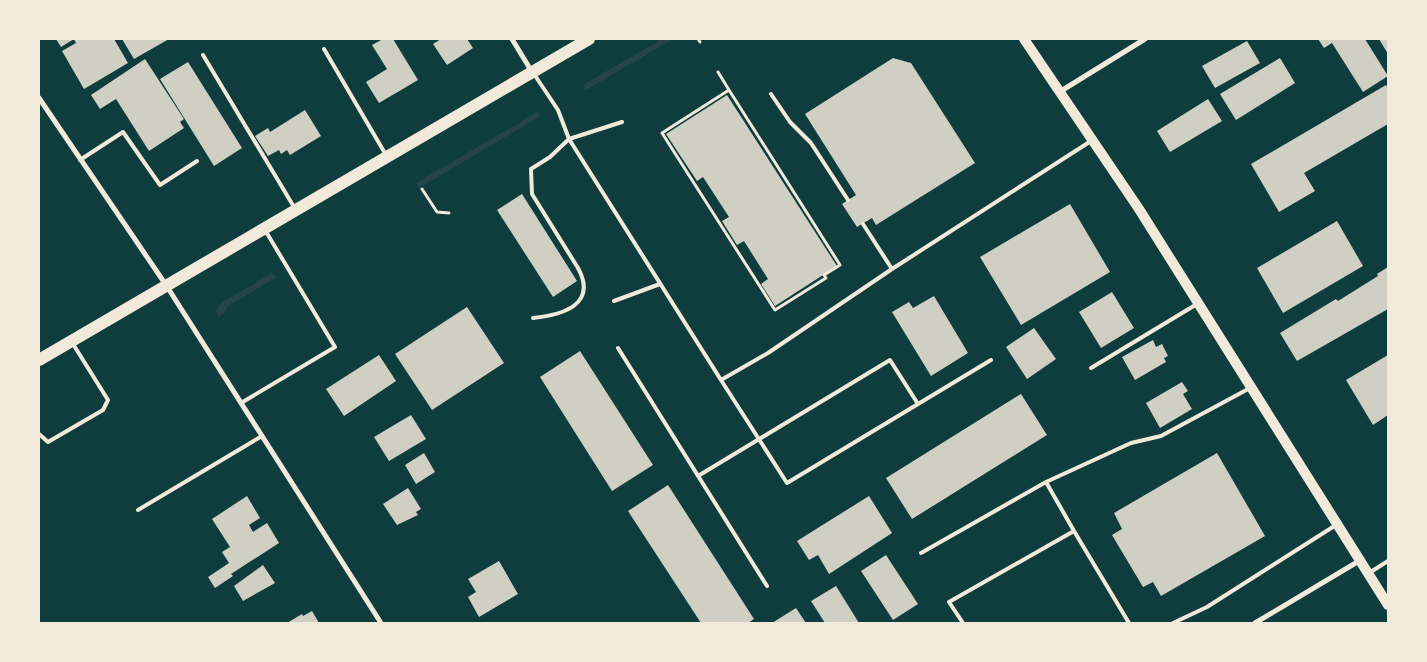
<svg xmlns="http://www.w3.org/2000/svg" width="1427" height="662" font-family="'Work Sans',sans-serif">
	<style>
		.green { fill: #244646 }
		.building { fill: #cfcfc3 }
		.lines { fill: none; stroke-linecap: round; stroke-linejoin: round }
		.path { stroke: #f1e9da; stroke-width: 3 }
		.service { stroke: #f1e9da; stroke-width: 4 }
		.minor { stroke: #f1e9da; stroke-width: 5 }
		.secondary { stroke: #f1e9da; stroke-width: 10 }
		.primary { stroke: #f1e9da; stroke-width: 12 }
	</style>
	<rect width="100%" height="100%" fill="#0f3d3e"/>
	<path class="green" d="M662,39H673L586,90L583,85Z
		M538,112L541,116L419,188L416,183Z
		M272,273L277,277L228,306L224,314L218,317L216,311L220,304Z"/>
	<path class="building" d="M56,39H114L128,63L84,89L62,51L76,43L74,39L61,47Z
		M122,39H169L134,59Z
		M383,39H393L418,80L379,103L366,82L387,69L372,45Z
		M441,39H467L473,48L447,65L433,44Z
		M1318,39H1365L1388,76L1363,92L1332,43L1324,48Z
		M1379,39H1388V54Z
		M1247,41L1260,63L1215,88L1202,66Z
		M893,58L911,63L975,163L876,225L872,218L857,227L842,204L856,195L805,114Z
		M1280,58L1295,83L1236,120L1220,94Z
		M145,59L184,119L180,122L184,128L149,151L116,99L100,109L91,95Z
		M188,62L242,148L214,166L160,79Z
		M1386,85L1388,90V124L1304,173L1315,191L1279,212L1251,164Z
		M727,95L837,266L775,306L761,284L768,279L744,241L737,245L722,221L729,217L703,177L697,181L666,134Z
		M1208,99L1222,121L1170,152L1157,131Z
		M305,110L321,136L290,155L287,150L281,154L279,150L268,156L255,136L268,128L270,132Z
		M522,194L577,281L553,297L497,210Z
		M1070,204L1110,272L1021,325L980,257Z
		M1337,221L1363,266L1283,313L1257,268Z
		M1388,267V309L1297,361L1280,333L1336,299L1338,301L1378,276L1377,274Z
		M1112,292L1134,328L1101,348L1079,312Z
		M934,296L968,353L931,376L892,312L909,302L913,308Z
		M467,307L504,363L432,410L395,354Z
		M1034,328L1056,359L1027,379L1006,347Z
		M1153,340L1156,347L1162,344L1168,356L1164,358L1166,362L1135,380L1122,357Z
		M580,351L653,465L612,491L540,377Z
		M379,355L396,381L344,416L326,389Z
		M1388,355V415L1373,425L1346,380Z
		M1182,382L1188,391L1183,394L1192,409L1160,428L1146,403Z
		M1021,394L1047,435L912,519L886,478Z
		M411,415L426,439L389,461L374,437Z
		M424,453L435,472L416,484L405,465Z
		M1217,453L1265,536L1161,596L1153,582L1143,587L1112,535L1122,529L1114,513Z
		M668,485L754,619L748,623H701L628,511Z
		M408,488L421,509L416,512L418,515L397,525L383,504Z
		M247,496L260,518L249,525L253,532L267,523L279,543L231,574L233,576L215,588L208,577L229,563L222,552L230,547L212,519Z
		M869,496L892,533L829,574L818,555L809,560L797,541Z
		M886,555L918,604L893,620L861,571Z
		M499,561L518,594L479,617L468,597L476,592L468,579Z
		M263,565L275,583L243,601L234,586Z
		M836,586L859,623H825L811,601Z
		M796,608L806,623H772Z
		M312,611L319,623H287L302,614L303,616Z"/>
	<g class="lines">
		<path class="path" d="M698,39L700,42
			M718,72L729,90L662,133L775,310L826,278L824,275L840,265L729,90
			M422,189L437,212L449,213"/>
		<path class="service" d="M324,49L386,155
			M203,55L294,207
			M534,74L558,110L569,139L721,380L768,353L892,269L1091,141
			M771,94L790,122L811,143L848,200
			M80,160L123,132L160,185L197,161
			M863,224L892,269
			M614,301L660,284
			M533,318C562,315 598,305 578,268L532,194L531,169L550,157L569,139L622,122
			M618,348L767,586
			M1091,368L1197,304
			M721,380L787,483L991,360
			M241,403L335,347L265,230
			M39,434L48,442L103,410L108,400L73,344
			M698,476L890,360L918,404
			M138,510L262,436
			M1074,531L1046,482L1131,443L1161,436L1250,388
			M921,553L1046,482
			M1369,573L1388,561
			M963,623L949,602L1074,531L1129,623
			M1173,623L1207,607L1336,525"/>
		<path class="minor" d="M512,39L532,72
			M1061,91L1145,39
			M39,98L166,285L381,623
			M1255,623L1359,561"/>
		<path class="secondary" d="M1024,39L1139,209L1388,605"/>
		<path class="primary" d="M39,360L589,39"/>
	</g>
	<rect width="1427" height="662" fill="none" stroke="#f1e9da" stroke-width="80"/>
</svg>
